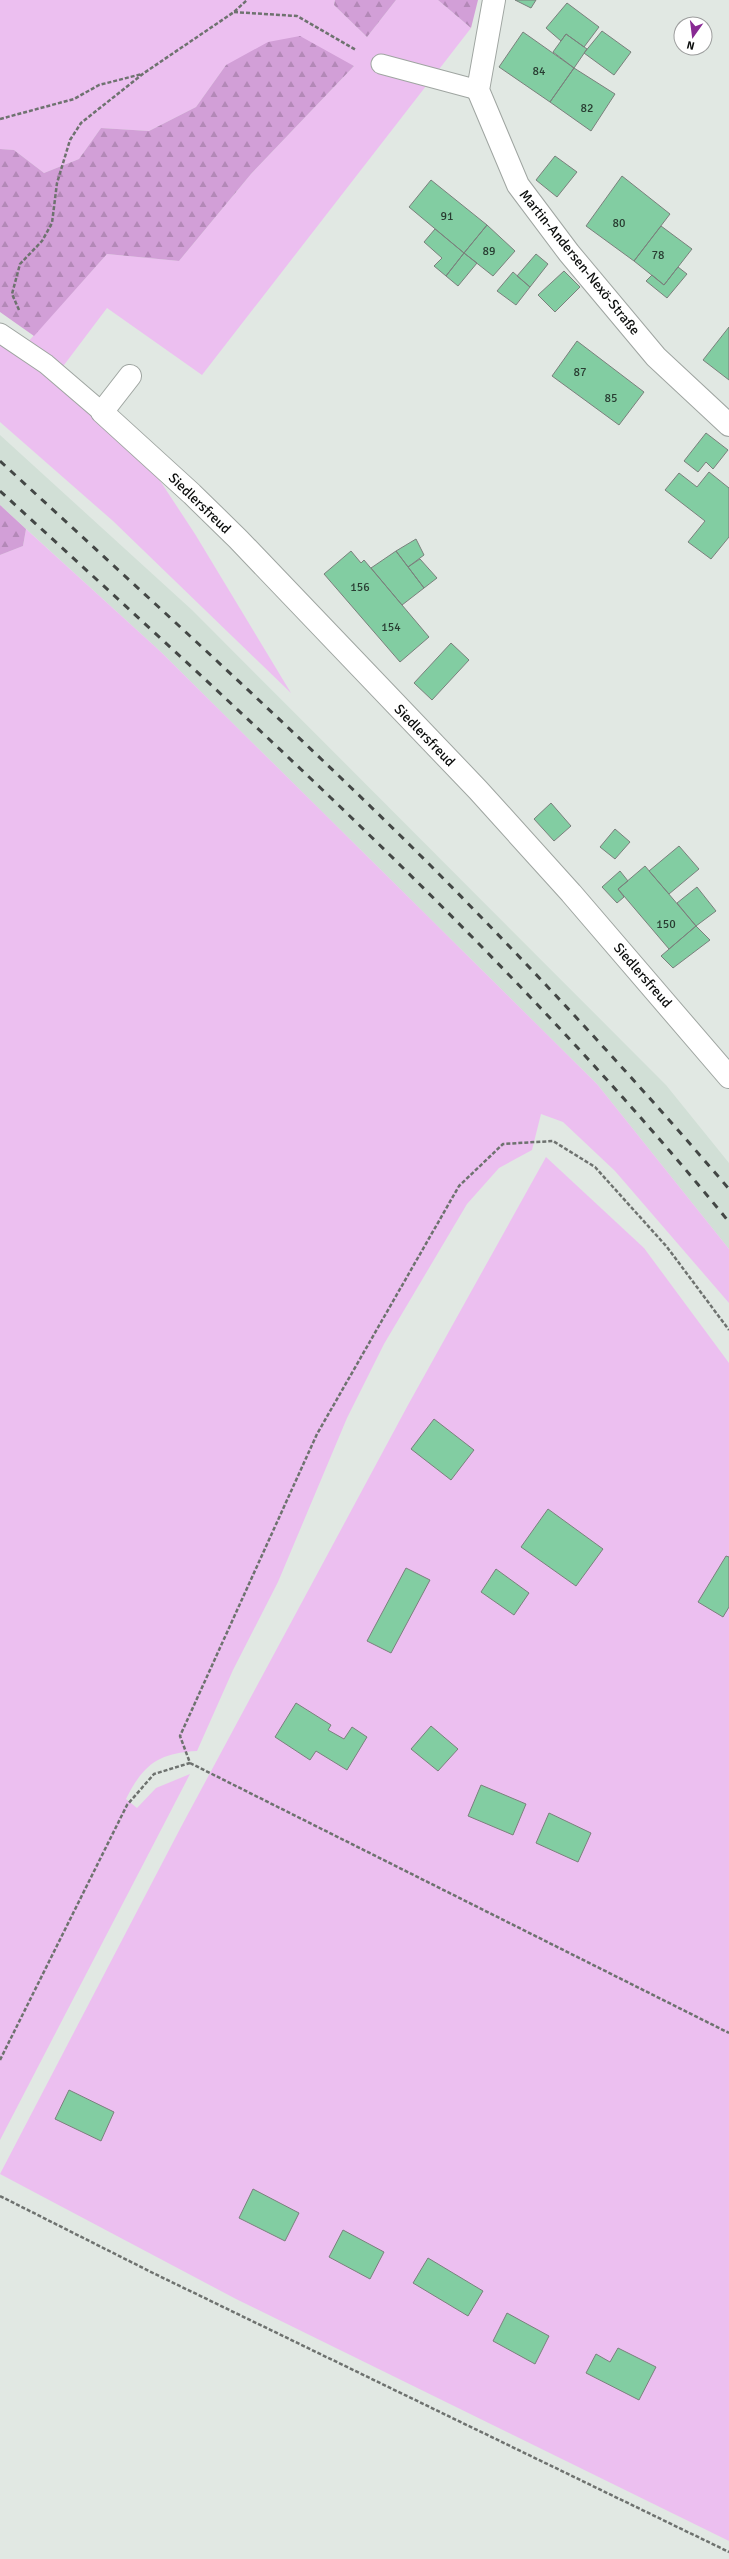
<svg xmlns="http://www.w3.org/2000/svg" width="729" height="2559" font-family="Signika,sans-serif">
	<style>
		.built { fill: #d1dfd6 }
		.green { fill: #ecbff0 }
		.forest { fill: url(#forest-firs) }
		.building { fill: #82cda2; stroke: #7a807c }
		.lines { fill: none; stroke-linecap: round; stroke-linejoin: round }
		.lane-casing { stroke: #9fa5a1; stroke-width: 21 }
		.street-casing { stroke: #9fa5a1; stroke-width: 24 }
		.path { stroke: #6e726f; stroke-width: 2.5; stroke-dasharray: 4 2; stroke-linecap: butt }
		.lane { stroke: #fff; stroke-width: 19 }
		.street { stroke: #fff; stroke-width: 22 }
		.rail { stroke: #434745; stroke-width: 3; stroke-dasharray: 7 7; stroke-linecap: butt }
		.labels { text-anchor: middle; stroke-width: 4; stroke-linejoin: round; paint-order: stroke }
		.number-label { font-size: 12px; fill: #293d32 }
		.street-label { font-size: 14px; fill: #0b0d0c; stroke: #fff }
	</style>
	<defs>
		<pattern id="forest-firs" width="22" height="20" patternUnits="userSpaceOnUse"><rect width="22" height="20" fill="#d29fd7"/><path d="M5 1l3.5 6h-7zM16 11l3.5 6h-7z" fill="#b388b7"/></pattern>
	</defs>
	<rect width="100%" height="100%" fill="#e1e8e3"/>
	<path class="built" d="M0,435L192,610L666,1085L729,1163V1249L597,1084L161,652L0,505Z"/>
	<path class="green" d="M0,0H335L334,5L367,37L396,0H438L471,28L202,375L107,308L55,377L153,470L195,534L291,693L113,521L0,422V340L18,353L107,254L179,261L251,174L354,66L336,58L226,65L196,107L149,131L101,128L79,159L44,173L14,150L0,149Z
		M26,529L161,652L597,1084L729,1249V1303L615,1171L563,1122L541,1114L532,1150L499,1168L467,1204L384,1344L347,1418L278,1582L233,1670L197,1751C158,1753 143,1765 126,1799L137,1808L156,1788L190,1774L0,2140V555L23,546Z
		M546,1157L644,1248L729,1363V2541L236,2299L0,2174L181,1827L408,1405Z"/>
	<path class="forest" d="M335,0H396L367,37L334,5Z
		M438,0H478L471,28Z
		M300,36L354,66L251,174L179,261L107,254L34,336L0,312V149L14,150L44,173L79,159L101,128L149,131L196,107L226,65L268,42Z
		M0,505L26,529L23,546L0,555Z"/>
	<path class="building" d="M515,0H536L531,8Z
		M567,3L599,27L584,47L566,34L561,41L546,28Z
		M602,31L631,52L614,75L584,53Z
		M523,32L574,68L550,102L499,67Z
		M566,34L587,49L574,68L553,52Z
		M574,68L615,94L591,131L550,102Z
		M555,156L577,172L557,197L536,180Z
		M622,176L670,214L634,261L586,226Z
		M431,180L487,225L464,253L409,207Z
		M487,225L515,251L493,276L464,253Z
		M661,226L692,249L664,285L634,261Z
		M435,229L464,253L446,276L434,266L442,258L424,242Z
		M464,253L477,263L458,286L446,276Z
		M536,254L548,264L530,287L517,276Z
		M678,267L687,274L667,298L646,281L652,275L664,285Z
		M564,271L580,287L555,312L538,295Z
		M513,272L530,287L516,305L497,291Z
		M729,327V380L703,360Z
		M577,341L644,392L619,425L552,376Z
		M706,433L728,450L713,469L706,462L698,472L684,461Z
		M709,472L729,488V537L711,559L688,542L705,521L665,490L679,473L697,487Z
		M416,539L424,555L408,567L396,551Z
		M351,551L361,563L364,560L429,637L400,662L324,574Z
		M396,551L424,588L402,605L371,568Z
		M420,559L437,578L424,588L408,567Z
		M451,643L469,660L432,700L414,683Z
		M551,803L571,826L554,841L534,819Z
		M615,829L630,842L615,859L600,847Z
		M679,846L699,869L669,894L649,871Z
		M645,866L696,926L669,949L618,889Z
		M620,871L628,881L618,889L624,897L617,903L602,887Z
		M697,887L716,911L696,926L677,903Z
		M696,926L710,940L673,968L661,956Z
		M434,1419L474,1450L451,1480L411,1449Z
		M548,1509L603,1549L576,1586L521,1547Z
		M726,1556L729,1557V1607L723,1617L698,1602Z
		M406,1568L430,1580L391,1653L367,1641Z
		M496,1569L529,1593L514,1615L481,1592Z
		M296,1703L331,1725L328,1730L344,1739L352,1727L367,1737L347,1770L316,1751L310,1760L275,1737Z
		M431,1726L458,1749L438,1771L411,1749Z
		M481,1785L526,1804L513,1835L468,1816Z
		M549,1813L591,1833L578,1862L536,1843Z
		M69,2090L114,2112L101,2141L55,2119Z
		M253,2189L299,2213L285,2241L239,2218Z
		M343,2230L384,2252L370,2279L329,2257Z
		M428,2258L483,2291L468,2316L413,2283Z
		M507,2313L549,2336L535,2364L493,2341Z
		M618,2348L656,2367L639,2400L586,2373L596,2354L610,2362Z"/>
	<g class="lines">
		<g class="lane-casing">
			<path id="lane" d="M381,64L478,90
				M0,333L46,364L102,412"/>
		</g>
		<g class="street-casing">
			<path id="street" d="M494,0L478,90L518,185L569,253L656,357L729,425
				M130,376L102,412L192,494L238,539L478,790L571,893L729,1077"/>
		</g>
		<path class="path" d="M234,12L297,16L356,50
			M0,119L74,99L99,85L142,74
			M19,310L12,294L20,264L42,241L52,223L57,183L70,140L81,123L144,73L234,12L247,0
			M190,1763L729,2033
			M0,2060L127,1805L154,1774L190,1763L180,1736L317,1434L459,1186L503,1144L553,1141L595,1167L667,1247L729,1330
			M0,2196L153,2273L729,2552"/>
		<use href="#lane" class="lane"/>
		<use href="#street" class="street"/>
		<path class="rail" d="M0,461C146,596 294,729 434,869C536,972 635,1079 729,1189
			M0,491C253,723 512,955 729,1222"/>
	</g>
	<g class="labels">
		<g class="number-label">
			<text x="539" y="75">84</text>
			<text x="587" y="112">82</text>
			<text x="447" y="220">91</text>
			<text x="619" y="227">80</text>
			<text x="489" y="255">89</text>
			<text x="658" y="259">78</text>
			<text x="580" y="376">87</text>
			<text x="611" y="402">85</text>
			<text x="360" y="591">156</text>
			<text x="391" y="631">154</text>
			<text x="666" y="928">150</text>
		</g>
		<g class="street-label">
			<text transform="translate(580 262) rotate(51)" y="5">Martin-Andersen-Nexö-Straße</text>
			<text transform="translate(200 503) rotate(44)" y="5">Siedlersfreud</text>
			<text transform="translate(425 735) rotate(46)" y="5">Siedlersfreud</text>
			<text transform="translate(643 975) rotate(49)" y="5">Siedlersfreud</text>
		</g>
	</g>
	<g transform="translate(693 36) rotate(194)"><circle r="19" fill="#ffffff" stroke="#9d9e9e"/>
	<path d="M0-3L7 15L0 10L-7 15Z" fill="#882993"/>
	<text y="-6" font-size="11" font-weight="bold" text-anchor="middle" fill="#0b0d0c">N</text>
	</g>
</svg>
